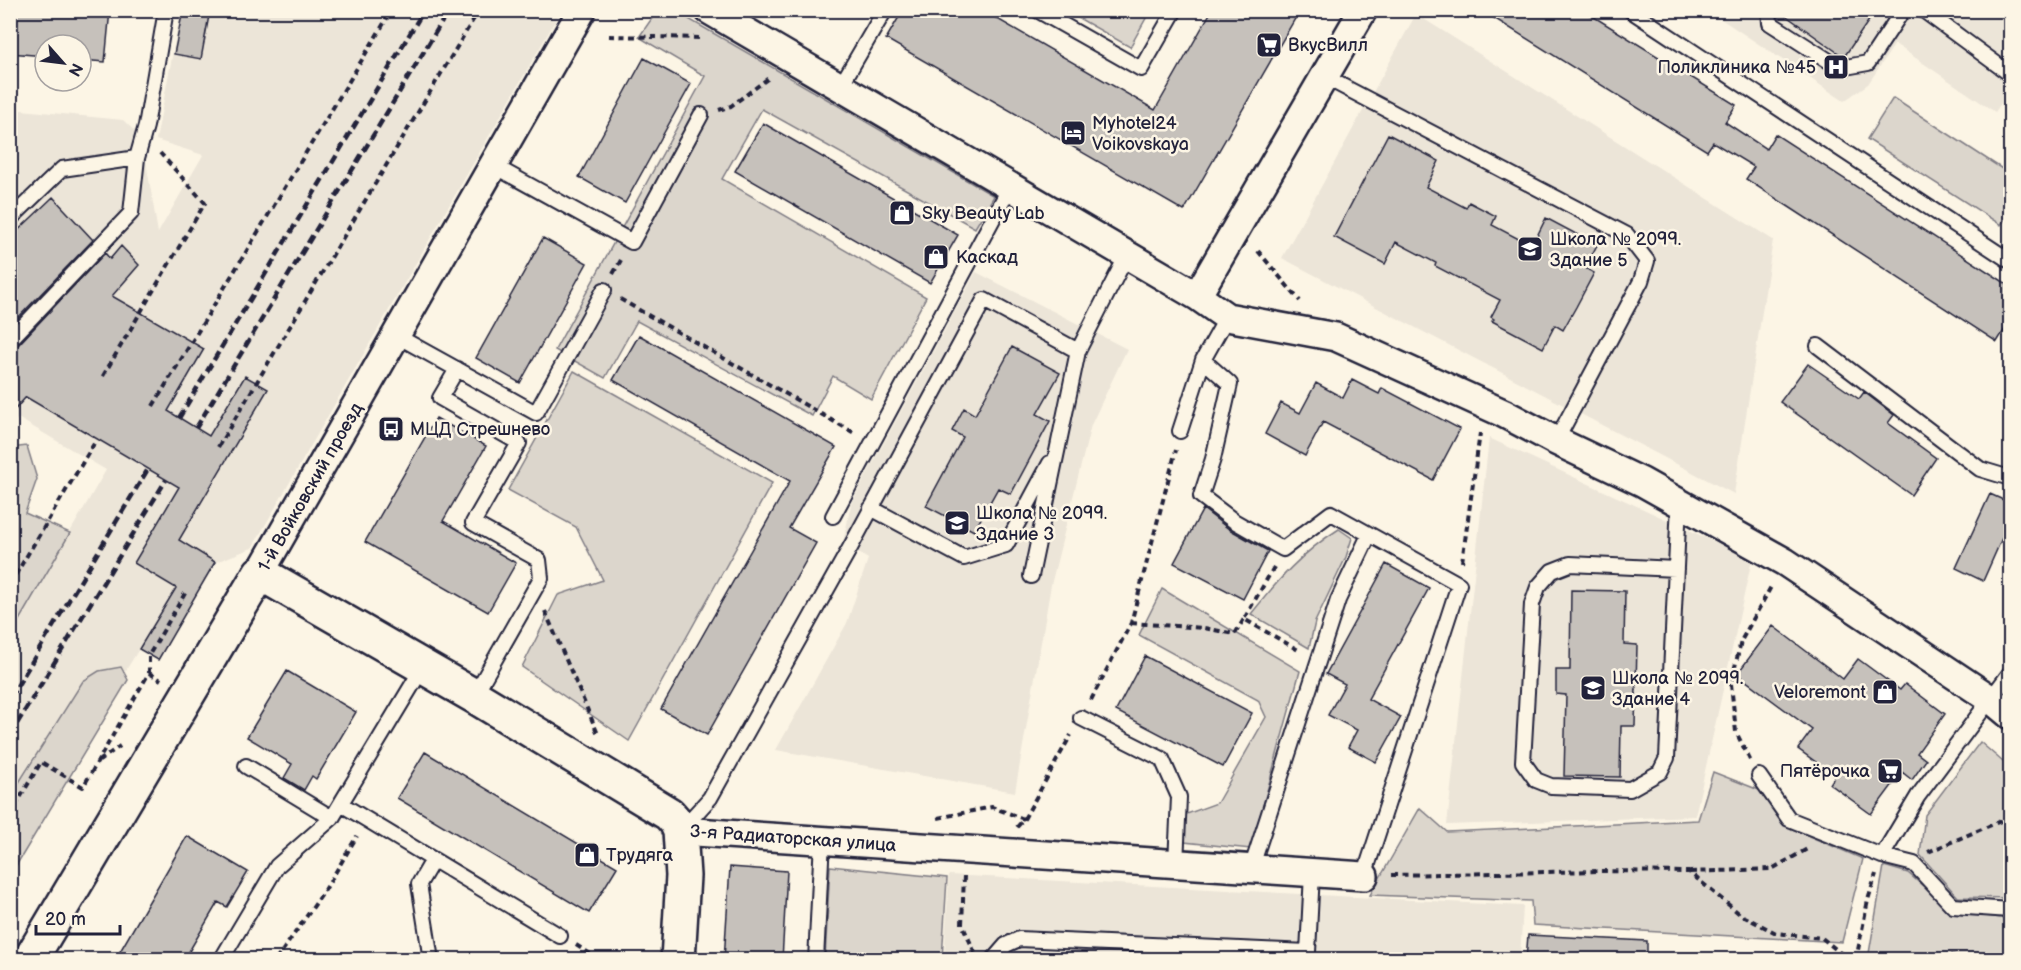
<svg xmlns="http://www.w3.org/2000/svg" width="2021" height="970" font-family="'Balsamiq Sans',sans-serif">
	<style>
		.built { fill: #ece5d8 }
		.green { fill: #dcd6cc; stroke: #7f7c84; stroke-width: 1.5 }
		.building { fill: #c6c1bb; stroke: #22223b; stroke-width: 1.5 }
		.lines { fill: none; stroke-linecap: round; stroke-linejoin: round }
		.lane-casing { stroke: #22223b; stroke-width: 18 }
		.street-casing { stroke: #22223b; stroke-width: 32 }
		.secondary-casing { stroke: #22223b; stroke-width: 38 }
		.path { stroke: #22223b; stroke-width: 4; stroke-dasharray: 6 4.5; stroke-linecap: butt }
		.lane { stroke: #fcf5e5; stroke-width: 14 }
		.street { stroke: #fcf5e5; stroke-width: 27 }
		.secondary { stroke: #fcf5e5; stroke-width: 33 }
		.rail { stroke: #22223b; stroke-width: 4.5; stroke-dasharray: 9 4.5; stroke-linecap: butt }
		.labels { text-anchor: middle; stroke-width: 5; stroke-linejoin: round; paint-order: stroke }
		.poi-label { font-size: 18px; fill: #22223b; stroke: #fcf5e5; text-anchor: start }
		.street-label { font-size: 18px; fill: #22223b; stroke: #fcf5e5 }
	</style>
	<rect width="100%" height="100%" fill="#fcf5e5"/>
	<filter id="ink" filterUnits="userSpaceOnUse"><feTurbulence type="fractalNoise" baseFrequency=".0167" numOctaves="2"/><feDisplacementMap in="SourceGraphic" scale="12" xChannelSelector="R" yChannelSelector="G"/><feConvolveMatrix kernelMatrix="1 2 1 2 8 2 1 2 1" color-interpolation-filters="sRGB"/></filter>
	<g filter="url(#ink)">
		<path class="built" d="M181,11H561L252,548L216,562L158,660L139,649L68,765L34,756L11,795V634L106,470L18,418L11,426V109L123,120L142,138L158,233L203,155L156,140Z
			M1709,11H2010V90L1995,112L1895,44L1868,84L1844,101Z
			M1416,14L1773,240L1734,494L1282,258Z
			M976,272L1127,349L1091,425L1051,585L1015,792L776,750L847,623L868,559L843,543L851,504Z
			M1489,438L1752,559L1695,816L1447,825Z
			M949,875L1523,906L1520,959L944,960Z"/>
		<path class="green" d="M657,11H675L994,196L975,228L762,109L722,179L926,297L871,399L833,376L812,416L637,321L605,378L555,350L705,76L639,37Z
			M1066,11H1150L1130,47Z
			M1893,98L2010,174V211L2001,225L1867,139Z
			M574,371L772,483L629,741L522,667L558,595L603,580L576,527L508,490Z
			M27,446L37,479L25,513L70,533L11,634V448Z
			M1339,529L1352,538L1346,557L1315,622L1309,648L1251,614C1279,579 1301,553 1339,529Z
			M1162,589L1300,671L1251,849L1184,842V815L1217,803L1266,717L1258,700L1139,635Z
			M121,667L128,680L11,874V795L83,681L99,671Z
			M1980,742L2010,768V898L1958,897L1920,855L1925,815Z
			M1713,772L1759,790L1792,829L1863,859L1842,942L1533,925L1531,901L1370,895L1420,808L1447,832L1698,820Z
			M830,866L947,878L942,959H825Z
			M1884,866L1908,873L1953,912L2010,919V959H1868Z"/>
		<path class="building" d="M10,10H110L105,62L81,60V45H45V56L10,53Z
			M183,10H210L201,59L174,54Z
			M903,10H982L1155,110L1212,10H1300L1184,211L886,39Z
			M1481,10H1583L1736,105L1725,122L1766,149L1775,134L2010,286V321L1997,342L1746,179L1754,167L1713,142L1707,151Z
			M1778,10H1876L1844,57Z
			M644,58L691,84L625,203L579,177Z
			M763,123L958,235L930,283L735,171Z
			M1388,134L1439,161L1426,187L1466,208L1469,202L1496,216L1492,225L1532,246L1546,218L1597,245L1585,268L1594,273L1576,307L1563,330L1555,325L1543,348L1492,321L1494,319L1491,317L1500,300L1435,266L1436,263L1396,242L1385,264L1334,237Z
			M53,197L93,240L10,326V238Z
			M543,238L587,263L520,383L476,358Z
			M121,246L139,265L112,296L204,349L168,411L209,436L245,376L268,389L179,540L215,562L158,660L139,649L176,588L134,563L179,487L26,397L10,415V349L17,346L105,253L110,259Z
			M639,335L836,447L789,528L816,543L707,735L661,709L790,481L613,380Z
			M1012,347L1060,373L1037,414L1050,421L1011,494L998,488L974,531L926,506L963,437L952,431L964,408L975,415Z
			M1808,364L1859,399L1864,392L1894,415L1888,423L1936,458L1911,495L1780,402Z
			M1352,380L1379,394L1382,388L1460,429L1433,480L1323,422L1305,456L1265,434L1281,403L1300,413L1316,383L1343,398Z
			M436,418L486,446L443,521L516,563L488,612L365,542Z
			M1990,494L2010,503V520L1983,581L1956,568Z
			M1203,509L1229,529L1268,551L1243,599L1174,563Z
			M1386,564L1429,588L1368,699L1401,717L1376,762L1348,747L1357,730L1328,715L1345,684L1326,674Z
			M1571,590L1625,591L1624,644L1637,645L1635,726H1621L1620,777L1564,776L1566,695L1556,694V670H1570Z
			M1773,626L1843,679L1858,659L1900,690L1905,684L1945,714L1917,753L1926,760L1912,780L1902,772L1871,814L1830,784L1835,776L1798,749L1812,730L1737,674Z
			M1145,656L1252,713L1223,767L1116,711Z
			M287,671L356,712L316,779L312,776L304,790L284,778L292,764L247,737Z
			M425,752L617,867L589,913L397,798Z
			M187,836L248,872L227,907L218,902L184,960H115Z
			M730,867L787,871L782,960H724Z
			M1528,935L1647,941V960H1526Z"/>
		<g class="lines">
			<g class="lane-casing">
				<path id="lane" d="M1037,10L1141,69L1175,10
					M1630,10L2010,261
					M1769,10L1770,23L1840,68L1868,63L1903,10
					M1923,10L2006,71L2010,64
					M1325,77L1627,235L1647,261L1641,281L1556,441
					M840,87L885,10
					M494,166L632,242L701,115
					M10,219L62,169L137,158L146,126L166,10
					M397,336L536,413L604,290
					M10,340L131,213L137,158
					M1818,346L1980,469L2010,478
					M1078,351L1127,255
					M1203,360L1230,384L1213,459L1201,496L1234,521L1283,549L1331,513L1459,584L1364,876
					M457,369L440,398L519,443L473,523L539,560L541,578L474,696
					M1180,431L1203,360L1227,317
					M871,508L964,558L1006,545L1050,463
					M833,516L1010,187
					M1676,569L1570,564L1552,571L1538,587L1532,604L1523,762L1536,780L1551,786L1630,789L1660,772L1667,758L1679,503
					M1081,718L1162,759L1179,797L1176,864
					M246,766L332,818
					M1759,776L1789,819L1882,856L1914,864L1953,906L2010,910
					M341,804L560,936
					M681,830L710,798L850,548L984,300L1078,351L1031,576
					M1882,856L1918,796L2010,673
					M1251,869L1338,600L1369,535
					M221,960L277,866L332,818L423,667
					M431,960L419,884L433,860
					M816,960L822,840
					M993,960L1006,945L1019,939L1308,952
					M1304,960L1308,952L1312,873"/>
			</g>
			<g class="street-casing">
				<path id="street" d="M709,10L1197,296L1227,317L1336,337L1503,413L1556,441L1642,482L1785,562L1992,700L2010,715
					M1197,296L1363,10
					M260,573L582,10
					M680,831L1364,876"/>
			</g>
			<g class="secondary-casing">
				<path id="secondary" d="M30,960L260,573L474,696L669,814L676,822L680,831L683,876L678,960"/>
			</g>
			<path class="path" d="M609,36L701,38
				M719,110L731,106L770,77
				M1258,251L1300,301
				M613,274L621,260
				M620,299L856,434
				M103,376L205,203L160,153
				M153,406L392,10
				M218,447L479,10
				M1462,562L1480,433
				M1274,567L1244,619L1300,651
				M10,584L95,442
				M545,611L598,734
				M1131,623L1204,628L1235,634L1244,619
				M149,673L161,680
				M1091,700L1131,623L1176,450
				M1750,760L1736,732L1731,684L1741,641L1772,585
				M99,761L120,746
				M10,815L41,762L83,787L149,673V655L187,590
				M938,818L992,807L1024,819
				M1017,827L1024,819L1071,735
				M1928,852L2010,817
				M1690,872L1772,869L1809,848
				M1391,875L1600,871L1689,872L1741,915L1776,933L1822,938L1849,960
				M964,876L962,924L975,953
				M576,945L600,960
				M276,960L325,890L357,836
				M1856,960L1868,900L1876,874
				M1952,960L1953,954"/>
			<use href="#lane" class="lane"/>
			<use href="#street" class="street"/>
			<use href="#secondary" class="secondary"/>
			<path class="rail" d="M179,418L424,10
				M196,428L449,10
				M10,698L148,469
				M10,735L166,480"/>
		</g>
	</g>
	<defs>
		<g id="supermarket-square" transform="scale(1.35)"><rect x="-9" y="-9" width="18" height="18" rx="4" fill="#22223b" stroke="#fcf5e5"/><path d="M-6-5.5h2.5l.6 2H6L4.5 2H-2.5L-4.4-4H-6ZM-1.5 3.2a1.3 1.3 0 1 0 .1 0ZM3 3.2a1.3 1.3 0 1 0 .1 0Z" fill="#fff"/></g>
		<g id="hospital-square" transform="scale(1.35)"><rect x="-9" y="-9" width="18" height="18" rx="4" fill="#22223b" stroke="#fcf5e5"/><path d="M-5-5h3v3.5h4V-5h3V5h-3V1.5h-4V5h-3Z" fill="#fff"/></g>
		<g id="hotel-square" transform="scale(1.35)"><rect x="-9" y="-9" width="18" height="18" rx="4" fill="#22223b" stroke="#fcf5e5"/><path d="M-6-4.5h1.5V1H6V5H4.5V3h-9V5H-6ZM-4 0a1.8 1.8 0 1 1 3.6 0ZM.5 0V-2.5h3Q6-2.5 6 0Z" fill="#fff"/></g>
		<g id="shop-square" transform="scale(1.35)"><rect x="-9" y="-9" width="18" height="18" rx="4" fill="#22223b" stroke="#fcf5e5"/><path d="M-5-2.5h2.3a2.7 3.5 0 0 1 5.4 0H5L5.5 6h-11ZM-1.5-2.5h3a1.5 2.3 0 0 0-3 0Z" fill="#fff"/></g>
		<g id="school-square" transform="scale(1.35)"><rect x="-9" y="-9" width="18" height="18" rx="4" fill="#22223b" stroke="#fcf5e5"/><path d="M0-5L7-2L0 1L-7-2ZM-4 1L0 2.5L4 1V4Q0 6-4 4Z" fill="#fff"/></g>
		<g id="bus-square" transform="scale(1.35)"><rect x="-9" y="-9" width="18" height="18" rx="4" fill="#22223b" stroke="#fcf5e5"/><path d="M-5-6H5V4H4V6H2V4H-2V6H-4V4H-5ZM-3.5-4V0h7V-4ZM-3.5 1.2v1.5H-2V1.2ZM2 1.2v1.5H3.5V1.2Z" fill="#fff"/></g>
	</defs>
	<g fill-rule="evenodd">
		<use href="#supermarket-square" x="1269" y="45"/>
		<use href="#hospital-square" x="1836" y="67"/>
		<use href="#hotel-square" x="1073" y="133"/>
		<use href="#shop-square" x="902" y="213"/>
		<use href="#school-square" x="1530" y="249"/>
		<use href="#shop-square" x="936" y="257"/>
		<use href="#bus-square" x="391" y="429"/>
		<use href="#school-square" x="957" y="523"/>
		<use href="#school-square" x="1593" y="688"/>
		<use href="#shop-square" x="1885" y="692"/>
		<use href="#supermarket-square" x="1890" y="771"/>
		<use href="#shop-square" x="587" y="855"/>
	</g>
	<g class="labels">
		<g class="poi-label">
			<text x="1288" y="51">ВкусВилл</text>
			<text x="1816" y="73" text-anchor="end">Поликлиника №45</text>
			<text x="1092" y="129">Myhotel24<tspan x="1092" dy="21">Voikovskaya</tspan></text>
			<text x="922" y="219">Sky Beauty Lab</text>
			<text x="1550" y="245">Школа № 2099.<tspan x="1550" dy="21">Здание 5</tspan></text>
			<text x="956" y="263">Каскад</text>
			<text x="410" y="435">МЦД Стрешнево</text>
			<text x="976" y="519">Школа № 2099.<tspan x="976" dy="21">Здание 3</tspan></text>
			<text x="1612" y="684">Школа № 2099.<tspan x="1612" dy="21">Здание 4</tspan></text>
			<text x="1866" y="698" text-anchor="end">Veloremont</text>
			<text x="1870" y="777" text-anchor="end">Пятёрочка</text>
			<text x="606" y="861">Трудяга</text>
		</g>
		<g class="street-label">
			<text transform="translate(310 487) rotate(-60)" y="6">1-й Войковский проезд</text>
			<text transform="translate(793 838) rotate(4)" y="6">3-я Радиаторская улица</text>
		</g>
	</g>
	<rect width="2021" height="970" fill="none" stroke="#fcf5e5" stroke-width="36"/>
	<rect x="18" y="18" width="1985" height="934" fill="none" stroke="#22223b" stroke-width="2" filter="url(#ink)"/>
	<g transform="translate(63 63) rotate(118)"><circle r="28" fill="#fcf5e5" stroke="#a5a1a1" stroke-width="1.5"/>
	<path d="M0-4.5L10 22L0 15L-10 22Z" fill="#22223b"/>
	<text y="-9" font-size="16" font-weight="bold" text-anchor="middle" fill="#22223b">N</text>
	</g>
	<path d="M36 925v9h84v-9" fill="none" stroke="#22223b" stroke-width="3"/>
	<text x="45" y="925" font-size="18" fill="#22223b" stroke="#fcf5e5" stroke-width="4.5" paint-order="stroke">20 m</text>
</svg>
